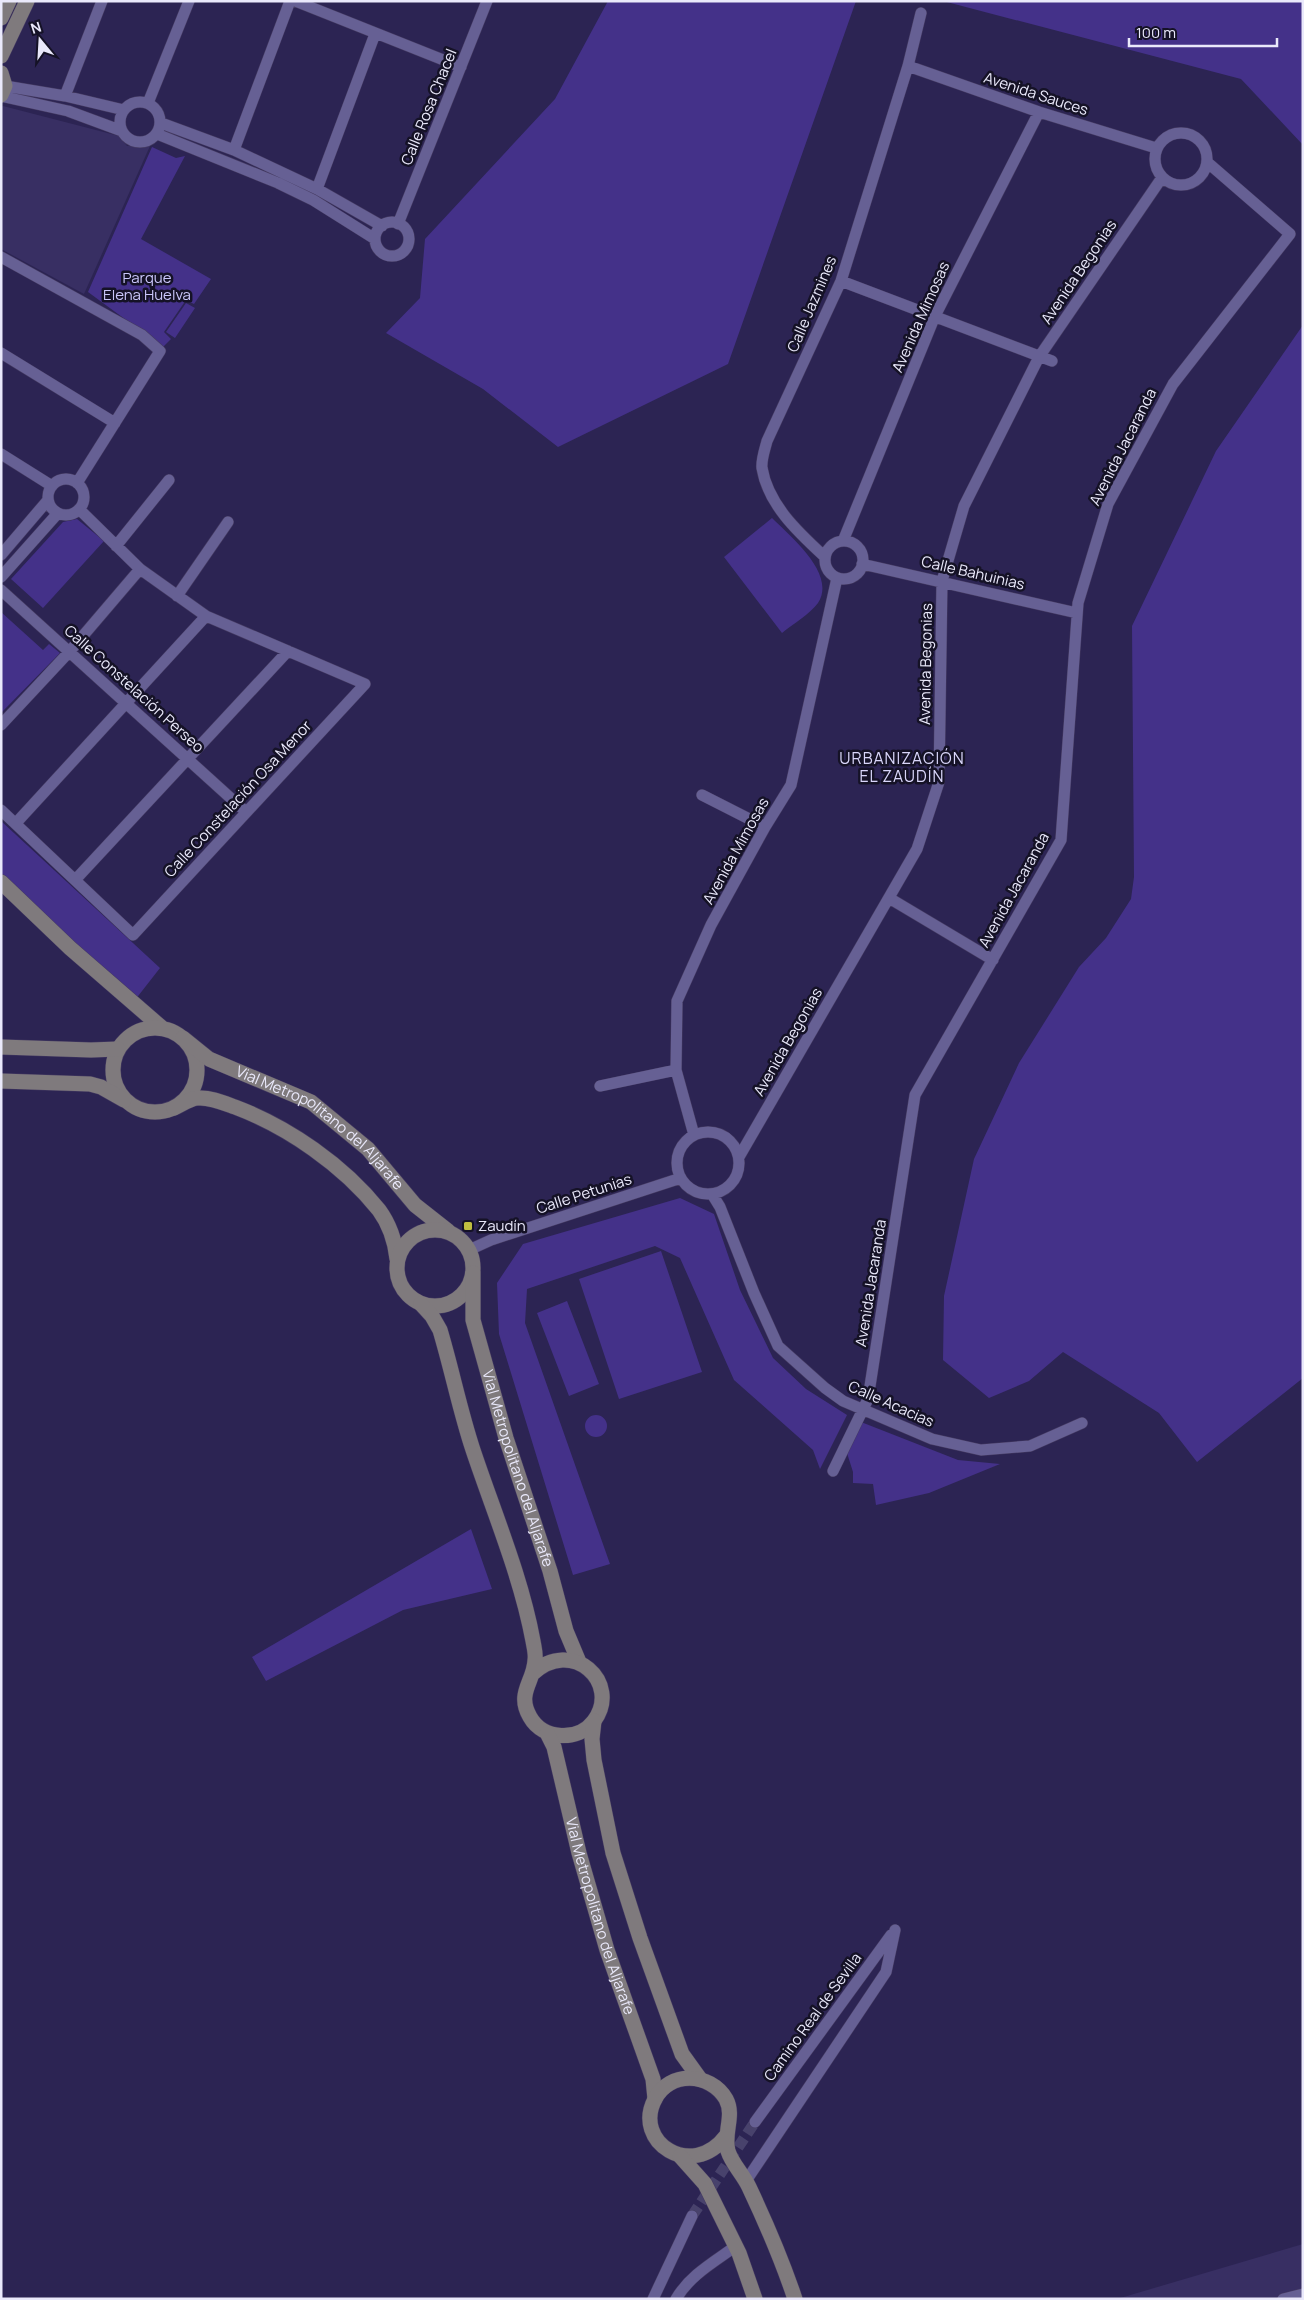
<svg xmlns="http://www.w3.org/2000/svg" width="1304" height="2300" font-family="Manrope,sans-serif">
	<style>
		.built { fill: #382f63 }
		.green { fill: #443189 }
		.lines { fill: none; stroke-linecap: round; stroke-linejoin: round }
		.street-tunnel { stroke: #48426c; stroke-width: 11; stroke-dasharray: 11 5.5; stroke-linecap: butt }
		.street-casing { stroke: #453b62; stroke-width: 12 }
		.secondary-casing { stroke: #453b62; stroke-width: 16 }
		.street { stroke: #666094; stroke-width: 11 }
		.secondary { stroke: #7f7a7d; stroke-width: 15 }
		.poi-dot { fill: #c0be40; stroke: #151226; stroke-width: 2 }
		.labels { text-anchor: middle; stroke-width: 5; stroke-linejoin: round; paint-order: stroke }
		.street-label { font-size: 15px; fill: #eae9fb; stroke: #151226 }
		.park-label { font-size: 15px; fill: #cac6fa; stroke: #151226 }
		.poi-label { font-size: 15px; fill: #eae9fb; stroke: #151226; text-anchor: start }
		.neighbourhood-label { font-size: 16px; letter-spacing: 1px; fill: #d9d6fa; stroke: #151226 }
	</style>
	<rect width="100%" height="100%" fill="#2c2453"/>
	<path class="built" d="M3,106L119,136L127,146H150L84,294L1,249V107Z
		M1303,2244V2299H1117Z"/>
	<path class="green" d="M608,1H856L728,364L558,447L483,389L386,333L420,298L425,239L555,99Z
		M943,1H1303V145L1241,79Z
		M152,147L176,158L185,156L141,239L211,279L194,304L186,300L164,332L171,339L163,347L88,292Z
		M186,303L195,308L175,338L166,332Z
		M1303,325V1378L1197,1462L1159,1413L1063,1352L1029,1381L989,1398L943,1360L944,1296L974,1159L1019,1063L1079,967L1106,938L1131,899L1134,877L1132,626L1216,451Z
		M772,518C790,536 837,574 818,603C810,614 793,624 782,633L724,557Z
		M77,519L104,541L43,608L11,579L63,522Z
		M1,612L43,650L49,644L60,653L1,713Z
		M1,821L160,968L135,1000L28,903L1,874Z
		M680,1198L714,1214L740,1290L773,1358L806,1389L847,1415L820,1469L813,1450L734,1380L680,1258L655,1246L527,1289L525,1323L610,1564L573,1575L499,1334L497,1283L523,1244Z
		M661,1251L702,1372L619,1399L579,1279Z
		M567,1301L599,1384L569,1396L537,1313Z
		M585 1426a11 11 0 1 1 22 0a11 11 0 1 1-22 0Z
		M861,1422L958,1460L1000,1464L929,1493L876,1505L873,1484L853,1483V1472L847,1453Z
		M471,1529L492,1589L403,1610L266,1681L252,1657Z"/>
	<g class="lines">
		<path class="street-tunnel" d="M692,2216L755,2122"/>
		<g class="street-casing">
			<path id="street" d="M295,1L461,67
				M908,66L1039,112L1156,148
				M5,86L65,96L124,110
				M1,96L68,111L122,131
				M65,96L102,1
				M120 122a20 20 0 1 1 40 0a20 20 0 1 1-40 0Z
				M148,103L189,1
				M161,123L234,150L317,189L382,226
				M1155 159a26 26 0 1 1 52 0a26 26 0 1 1-52 0Z
				M157,134L278,183L313,200L375,239
				M234,150L290,1
				M317,189L375,34
				M375 239a17 17 0 1 1 34 0a17 17 0 1 1-34 0Z
				M398,224L487,1
				M1,257L142,335L160,351L77,483
				M841,281L1052,361
				M1,353L115,423
				M1,454L52,486
				M48 497a18 18 0 1 1 36 0a18 18 0 1 1-36 0Z
				M843,541L935,316L1039,112
				M825 560a19 19 0 1 1 38 0a19 19 0 1 1-38 0Z
				M116,546L169,480
				M1,555L48,500
				M825,557C799,533 768,505 762,468C761,460 765,449 767,441L841,281L908,66L921,13
				M862,564L1077,613
				M1,577L58,513
				M1,590L246,812
				M177,596L228,522
				M1,725L70,651L140,569
				M702,795L765,827
				M1,810L133,935L365,684L206,616L140,569L79,509
				M16,823L206,616
				M76,879L288,651
				M889,898L993,960
				M600,1086L676,1070
				M677 1163a31 31 0 1 1 62 0a31 31 0 1 1-62 0Z
				M694,1135L676,1070L677,1001L711,925L765,827L791,785L837,578
				M739,1157L917,849L939,782L942,581L964,506L1039,357L1161,179
				M712,1194L720,1207L754,1293L778,1346L825,1388L843,1401L932,1439L981,1450L1030,1446L1082,1423
				M469,1250L491,1240L681,1178
				M833,1471L868,1399L915,1095L1061,840L1078,603L1108,504L1173,384L1290,234L1207,162
				M755,2122L891,1935
				M746,2181L886,1972L895,1930
				M653,2299L692,2216
				M676,2299C690,2275 714,2262 736,2246
				M1283,2299L1303,2294"/>
		</g>
		<g class="secondary-casing">
			<g id="secondary">
				<path d="M1,18L9,1"/>
				<path d="M1,56L27,1"/>
				<path d="M1,73L5,86L1,95"/>
				<path d="M1,882L70,948L161,1027"/>
				<circle cx="155" cy="1070" r="42"/>
				<path id="s1" d="M183,1038L209,1059L311,1102L368,1149L415,1205L448,1231"/>
				<path d="M1,1047L91,1050L118,1049"/>
				<path d="M1,1081L90,1084L101,1087L124,1100"/>
				<path d="M174,1108C181,1105 191,1098 198,1098C210,1097 224,1103 235,1107C288,1127 343,1165 379,1210C390,1225 395,1240 397,1259"/>
				<circle cx="435" cy="1268" r="38"/>
				<path id="s2" d="M473,1273V1320L506,1438L550,1571L566,1631L579,1662"/>
				<path d="M421,1304L432,1316L440,1330C452,1370 460,1411 473,1450C494,1513 521,1576 533,1641C534,1647 536,1654 535,1660C534,1682 516,1693 530,1717C543,1740 578,1742 594,1721C622,1683 572,1636 532,1674"/>
				<path d="M594,1721L592,1739L594,1760L613,1853L640,1938L682,2054L700,2079"/>
				<path id="s3" d="M547,1733L554,1747L579,1853L607,1950L653,2079L655,2099"/>
				<path d="M726,2136C692,2181 632,2142 655,2099C669,2071 710,2072 726,2099C735,2116 723,2133 728,2151C732,2164 743,2174 749,2187C766,2223 782,2260 795,2299"/>
				<path d="M680,2156L705,2184L739,2253L755,2299"/>
			</g>
		</g>
		<use href="#street" class="street"/>
		<use href="#secondary" class="secondary"/>
	</g>
	<rect class="poi-dot" x="463" y="1221" width="10" height="10" rx="2.5"/>
	<g class="labels">
		<g class="street-label">
			<text transform="translate(1036 94) rotate(18)" y="5">Avenida Sauces</text>
			<text transform="translate(429 107) rotate(-68)" y="5">Calle Rosa Chacel</text>
			<text transform="translate(1079 272) rotate(-56)" y="5">Avenida Begonias</text>
			<text transform="translate(812 304) rotate(-67)" y="5">Calle Jazmines</text>
			<text transform="translate(921 317) rotate(-66)" y="5">Avenida Mimosas</text>
			<text transform="translate(1123 447) rotate(-63)" y="5">Avenida Jacaranda</text>
			<text transform="translate(973 573) rotate(13)" y="5">Calle Bahuinias</text>
			<text transform="translate(926 664) rotate(-89)" y="5">Avenida Begonias</text>
			<text transform="translate(134 689) rotate(42)" y="5">Calle Constelación Perseo</text>
			<text transform="translate(238 799) rotate(-47)" y="5">Calle Constelación Osa Menor</text>
			<text transform="translate(736 851) rotate(-61)" y="5">Avenida Mimosas</text>
			<text transform="translate(1014 890) rotate(-61)" y="5">Avenida Jacaranda</text>
			<text transform="translate(788 1042) rotate(-60)" y="5">Avenida Begonias</text>
			<text dy="5" stroke="none"><textPath href="#s1" startOffset="166">Vial Metropolitano del Aljarafe</textPath></text>
			<text transform="translate(584 1194) rotate(-18)" y="5">Calle Petunias</text>
			<text transform="translate(871 1283) rotate(-81)" y="5">Avenida Jacaranda</text>
			<text transform="translate(891 1404) rotate(24)" y="5">Calle Acacias</text>
			<text dy="5" stroke="none"><textPath href="#s2" startOffset="202">Vial Metropolitano del Aljarafe</textPath></text>
			<text dy="5" stroke="none"><textPath href="#s3" startOffset="191">Vial Metropolitano del Aljarafe</textPath></text>
			<text transform="translate(813 2017) rotate(-54)" y="5">Camino Real de Sevilla</text>
		</g>
		<g class="park-label">
			<text x="147" y="283">Parque<tspan x="147" dy="17">Elena Huelva</tspan></text>
		</g>
		<g class="poi-label">
			<text x="478" y="1231">Zaudín</text>
		</g>
		<g class="neighbourhood-label">
			<text x="902" y="764">URBANIZACIÓN<tspan x="902" dy="18">EL ZAUDÍN</tspan></text>
		</g>
	</g>
	<rect width="1304" height="2300" fill="none" stroke="#eae9fb" stroke-width="5"/>
	<g transform="translate(40 40) rotate(342)" stroke="#151226" stroke-width="4" paint-order="stroke">
	<path d="M0-4L9 19L0 12L-9 19Z" fill="#eae9fb"/>
	<text y="-8" font-size="14" font-weight="bold" text-anchor="middle" fill="#eae9fb">N</text>
	</g>
	<path d="M1129 38v8h148v-8" fill="none" stroke="#eae9fb" stroke-width="2.5"/>
	<text x="1136" y="38" font-size="15" fill="#eae9fb" stroke="#151226" stroke-width="4" paint-order="stroke">100 m</text>
</svg>
